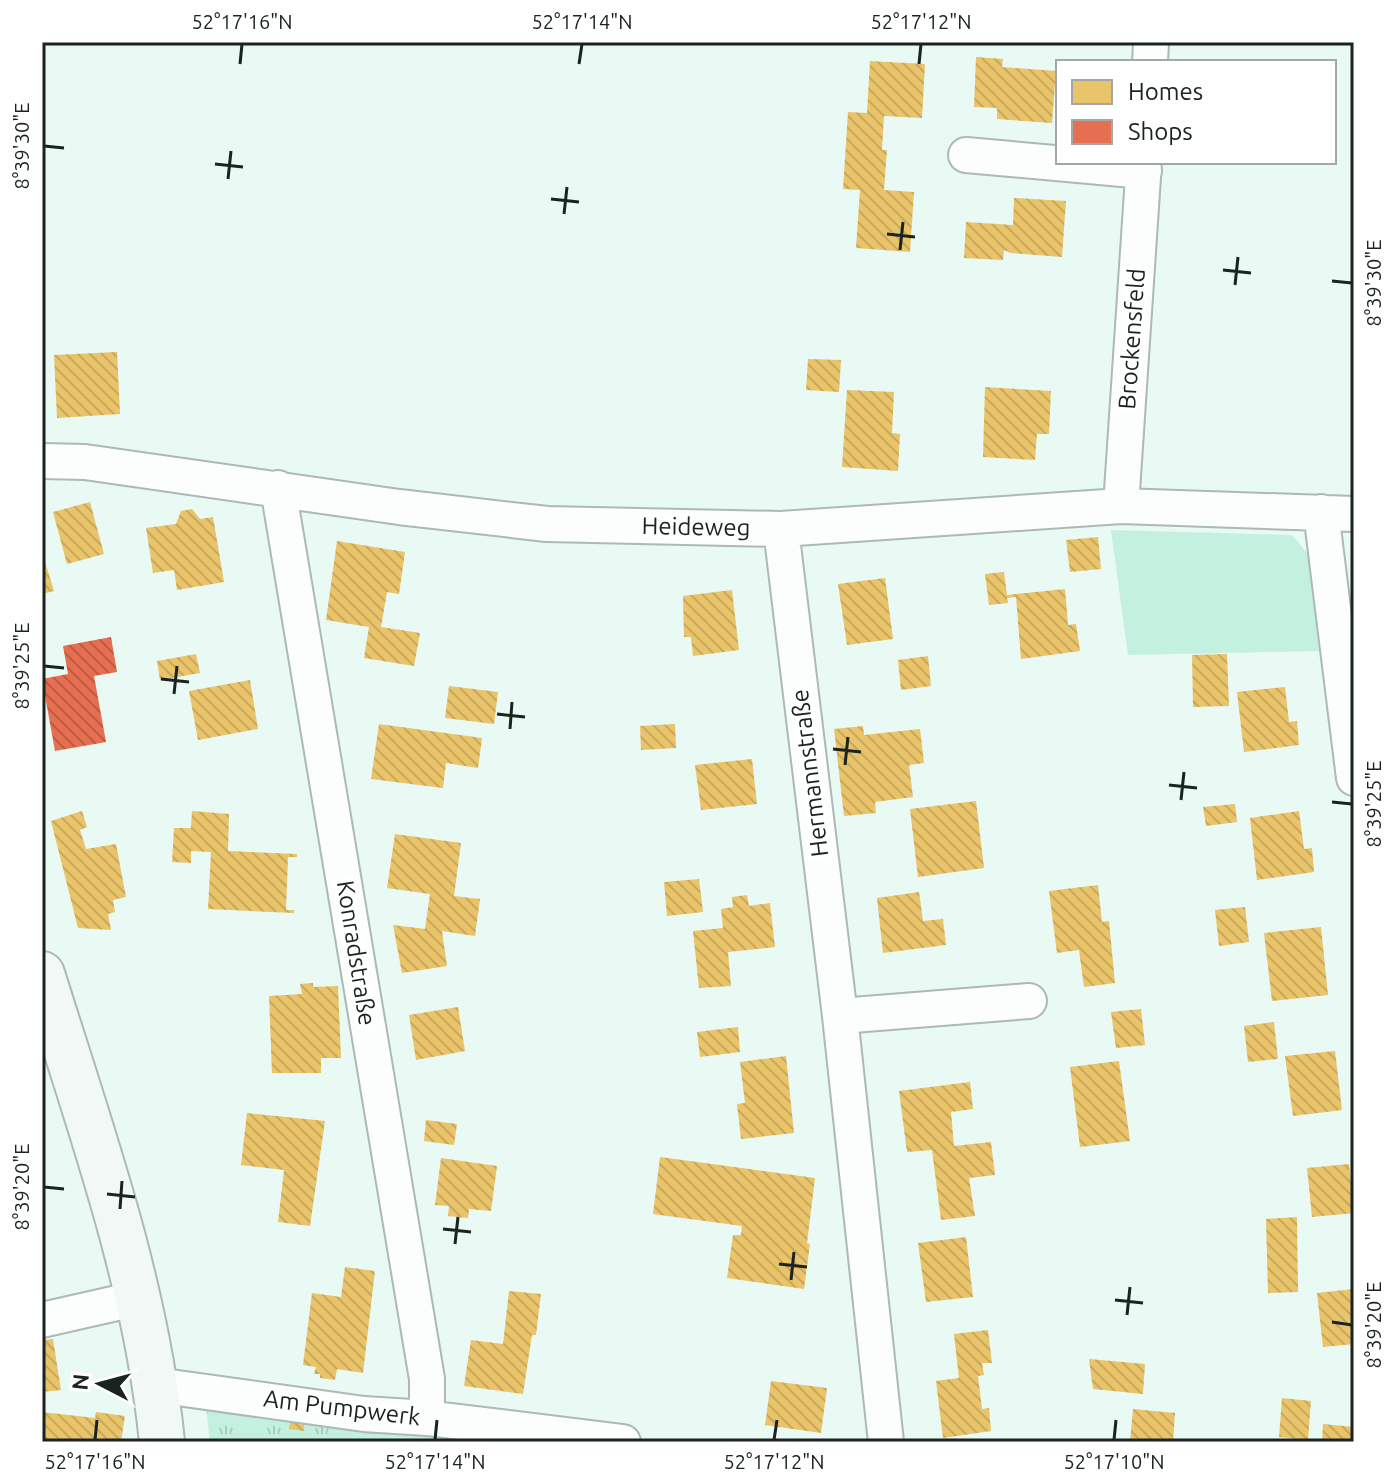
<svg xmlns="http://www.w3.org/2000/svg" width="1396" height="1484" font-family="Ubuntu,sans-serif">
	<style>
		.grass { fill: url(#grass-tufts) }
		.green { fill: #c4f0e0 }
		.homes { fill: url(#homes-back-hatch) }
		.shops { fill: url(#shops-back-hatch) }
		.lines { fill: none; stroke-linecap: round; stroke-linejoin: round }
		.street-casing { stroke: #acb9b4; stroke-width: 38 }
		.secondary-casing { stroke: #acb9b4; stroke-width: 48 }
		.street { stroke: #fcfefd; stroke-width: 34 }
		.secondary { stroke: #f2f8f6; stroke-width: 44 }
		.ticks { fill: none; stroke: #192320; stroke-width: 3 }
		.labels { text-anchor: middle; stroke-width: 8; stroke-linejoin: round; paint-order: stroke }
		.street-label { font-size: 24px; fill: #192320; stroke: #fff }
		.neatline { fill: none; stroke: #192320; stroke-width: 3 }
		.ticks-label { font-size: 20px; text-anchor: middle; fill: #192320 }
	</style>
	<defs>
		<pattern id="grass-tufts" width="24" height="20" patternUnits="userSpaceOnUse" patternTransform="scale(2)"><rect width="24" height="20" fill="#c4f0e0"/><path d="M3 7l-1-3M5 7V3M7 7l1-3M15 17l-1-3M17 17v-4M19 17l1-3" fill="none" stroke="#a8cec0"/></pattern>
		<pattern id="homes-back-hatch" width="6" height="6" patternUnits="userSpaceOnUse" patternTransform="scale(2)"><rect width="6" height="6" fill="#e9c46a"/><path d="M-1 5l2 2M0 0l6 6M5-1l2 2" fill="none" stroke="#c7a85c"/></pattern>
		<pattern id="shops-back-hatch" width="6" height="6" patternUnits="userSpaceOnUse" patternTransform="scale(2)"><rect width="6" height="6" fill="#e76f51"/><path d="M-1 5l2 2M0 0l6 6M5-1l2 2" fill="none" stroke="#ba5b43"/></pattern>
	</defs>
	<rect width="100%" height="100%" fill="#e9f9f3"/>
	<path class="grass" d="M206,1406L531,1442H210Z"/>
	<path class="green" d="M1111,530L1292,535L1308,554L1319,651L1128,655Z"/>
	<path class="homes" d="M976,57L1003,59L1002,67L1056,71L1052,123L997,119V108L974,107Z
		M870,61L925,64L922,118L884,116L882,150H887L884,190L914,192L910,252L856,248L860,190L843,189L848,112L867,113Z
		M1014,198L1066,201L1062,257L1011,253L1004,250L1003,260L964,258L966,222L1013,225Z
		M117,352L120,414L57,418L54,355Z
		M808,359L841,360L839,392L806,390Z
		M985,387L1051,391L1049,434H1037L1035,460L983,457Z
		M847,390L894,392L892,433L900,434L898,471L842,467Z
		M90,502L104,554L67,564L53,512Z
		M192,509L200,519L213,517L224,582L177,590L174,570L153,573L146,528L176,524L181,511Z
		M1098,537L1101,569L1070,572L1066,540Z
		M337,541L405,552L399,594L387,592L381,627L420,633L414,666L364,658L369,627L326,620Z
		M42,552L54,591L42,594Z
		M1004,572L1007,595L1065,589L1068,625L1076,624L1080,651L1021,659L1016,597L1007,598L1008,603L989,605L985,574Z
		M885,578L893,639L847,645L838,584Z
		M732,590L739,650L693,656L691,637H684L683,596Z
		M196,654L200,673L160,680L157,661Z
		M1227,654L1229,706L1193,707L1192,655Z
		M928,656L931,686L901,690L898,660Z
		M250,680L258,729L198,740L189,691Z
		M449,686L498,692L494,724L445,718Z
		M1285,687L1289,722L1297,721L1299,745L1244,752L1237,692Z
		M379,724L482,738L478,768L446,763L443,788L371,779Z
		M675,724L676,748L641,750L640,726Z
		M863,726L864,735L920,729L924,763L909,765L913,797L875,802L876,813L844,816L834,729Z
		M752,759L757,804L701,810L695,765Z
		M976,801L984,868L918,877L910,809Z
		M1235,804L1237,822L1206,826L1203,807Z
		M82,811L87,827L80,830L86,849L116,844L126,897L113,900L115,912L108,914L111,930L78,928L51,821Z
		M192,811L229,814L228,851L297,854V857H288L286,910H294V913L208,909L211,852L191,851V863L172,862L174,828H191Z
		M1299,811L1304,849L1312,848L1314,872L1257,880L1250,818Z
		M395,834L461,843L454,896L480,899L475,936L442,931L447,966L402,973L393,925L425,929L430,894L387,888Z
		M699,879L703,912L667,916L664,882Z
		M1098,885L1102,922L1109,921L1115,983L1084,987L1079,950L1057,953L1049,891Z
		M919,892L923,921L943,919L946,945L883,953L877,898Z
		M747,895L749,906L770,903L775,947L728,952L731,986L699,988L693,931L723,928L721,909L733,907L732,897Z
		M1245,907L1249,942L1219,946L1215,910Z
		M1321,927L1328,995L1272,1001L1264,933Z
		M313,983V987L338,986L341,1058H321V1073H272L269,996L302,994L300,984Z
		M458,1007L465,1051L416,1060L409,1015Z
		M1141,1009L1145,1045L1116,1048L1111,1012Z
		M1274,1022L1278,1059L1248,1062L1244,1026Z
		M738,1027L740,1052L700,1057L697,1032Z
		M1335,1051L1342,1110L1293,1116L1285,1056Z
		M786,1056L794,1133L741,1139L737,1104L745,1103L740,1062Z
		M1119,1061L1130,1141L1080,1147L1070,1067Z
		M970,1082L973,1109L951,1112L954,1146L991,1142L995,1175L969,1178L975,1216L941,1220L932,1150L907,1152L899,1091Z
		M247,1113L325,1121L310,1226L278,1222L284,1170L241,1165Z
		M426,1120L457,1124L454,1145L424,1141Z
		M660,1157L815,1178L807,1243L810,1244L804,1289L727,1278L733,1235H741L742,1226L653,1214Z
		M441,1158L497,1166L491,1211L469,1209L468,1218L448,1216L449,1206L435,1205Z
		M1349,1164L1354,1213L1312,1217L1307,1168Z
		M1297,1217L1298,1292L1268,1293L1266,1219Z
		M966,1237L973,1297L926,1302L918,1243Z
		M345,1267L375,1271L363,1373L337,1369L335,1380L320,1378V1374H314L316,1367L303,1365L312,1293L341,1297Z
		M1354,1289V1344L1323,1347L1317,1293Z
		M509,1291L541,1294L536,1335H532L523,1394L464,1386L471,1340L503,1344Z
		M988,1330L992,1363H982L984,1375L978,1376L982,1409L989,1408L991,1431L943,1438L936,1381L959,1378L954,1334Z
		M53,1339L61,1390L42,1392V1340Z
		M1089,1359L1145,1364L1143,1394L1093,1389Z
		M771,1381L827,1388L821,1433L765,1425Z
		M1282,1398L1311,1401L1308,1440L1279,1437Z
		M1133,1409L1175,1413L1173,1442H1130Z
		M42,1412L95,1418L96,1412L125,1416L121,1442H42Z
		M291,1415L305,1416L304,1431L289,1429Z
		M1323,1424L1354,1427V1442H1322Z"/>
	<path class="shops" d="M111,637L117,672L94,676L106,742L55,751L42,679L68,674L63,646Z"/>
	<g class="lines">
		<g class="street-casing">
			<path id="street" d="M1150,62L1151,42
				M966,155L1144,171
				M42,461L85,462L399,507L547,524L781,529L1121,506L1354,514
				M278,488L427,1379V1418
				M1121,506L1144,162
				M1321,512L1354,778
				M781,529L840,1016L886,1442
				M840,1016L1029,1001
				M42,1320L139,1298
				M156,1385L364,1414L427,1418L623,1442"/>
		</g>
		<g class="secondary-casing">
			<path id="secondary" d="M42,974C90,1128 146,1281 162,1442"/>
		</g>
		<use href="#street" class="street"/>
		<use href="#secondary" class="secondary"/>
	</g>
	<path class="ticks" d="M240,64L242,44M579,64L582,44M919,64L921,44M44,146L64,148M215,164L243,167M228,179L231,151M551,199L579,202M564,214L567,187M887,234L915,237M900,250L903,222M1223,270L1251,273M1332,281L1352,283M1235,285L1238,257M44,666L64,668M161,679L189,682M174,694L177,666M497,714L525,717M510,729L512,702M833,749L861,752M845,765L848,737M1169,785L1197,788M1181,800L1184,772M1332,802L1352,804M44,1187L64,1189M107,1194L135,1197M120,1209L122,1181M443,1229L471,1232M455,1244L458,1217M779,1264L807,1267M791,1280L794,1252M1115,1300L1143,1303M1127,1315L1130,1287M1332,1322L1352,1325M95,1440L97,1420M435,1440L437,1420M774,1440L777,1420M1114,1440L1116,1420"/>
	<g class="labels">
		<g class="street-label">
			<text transform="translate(1132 339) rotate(-86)" y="8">Brockensfeld</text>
			<text transform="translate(696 527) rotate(1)" y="8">Heideweg</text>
			<text transform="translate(810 773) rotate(-97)" y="8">Hermannstraße</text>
			<text transform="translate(356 953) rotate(81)" y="8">Konradstraße</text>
			<text transform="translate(342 1408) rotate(7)" y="8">Am Pumpwerk</text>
		</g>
	</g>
	<rect width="1396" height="1484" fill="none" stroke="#ffffff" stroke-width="88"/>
	<rect x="1056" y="60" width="280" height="104" fill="#ffffff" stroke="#a3a7a6" stroke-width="2"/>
	<rect x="1072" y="80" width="40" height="24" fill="#e9c46a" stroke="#a3a7a6" stroke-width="2"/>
	<text x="1128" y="100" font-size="24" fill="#192320">Homes</text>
	<rect x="1072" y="120" width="40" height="24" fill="#e76f51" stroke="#a3a7a6" stroke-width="2"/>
	<text x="1128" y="140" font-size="24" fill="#192320">Shops</text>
	<g transform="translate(100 1384) rotate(276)" stroke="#ffffff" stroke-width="6" paint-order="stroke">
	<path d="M0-6L14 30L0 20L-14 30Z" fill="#192320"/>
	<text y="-12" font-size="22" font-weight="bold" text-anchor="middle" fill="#192320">N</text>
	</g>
	<rect x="44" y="44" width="1308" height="1396" class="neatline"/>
	<g class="ticks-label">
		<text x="242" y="29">52°17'16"N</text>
		<text x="582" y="29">52°17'14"N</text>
		<text x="921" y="29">52°17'12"N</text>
		<text transform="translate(22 146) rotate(-90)" y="7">8°39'30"E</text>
		<text transform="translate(1374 283) rotate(-90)" y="7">8°39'30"E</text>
		<text transform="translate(22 666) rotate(-90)" y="7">8°39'25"E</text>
		<text transform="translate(1374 804) rotate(-90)" y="7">8°39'25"E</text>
		<text transform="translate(22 1187) rotate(-90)" y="7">8°39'20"E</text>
		<text transform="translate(1374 1325) rotate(-90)" y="7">8°39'20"E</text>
		<text x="95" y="1469">52°17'16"N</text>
		<text x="435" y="1469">52°17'14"N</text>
		<text x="774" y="1469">52°17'12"N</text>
		<text x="1114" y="1469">52°17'10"N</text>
	</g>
</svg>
